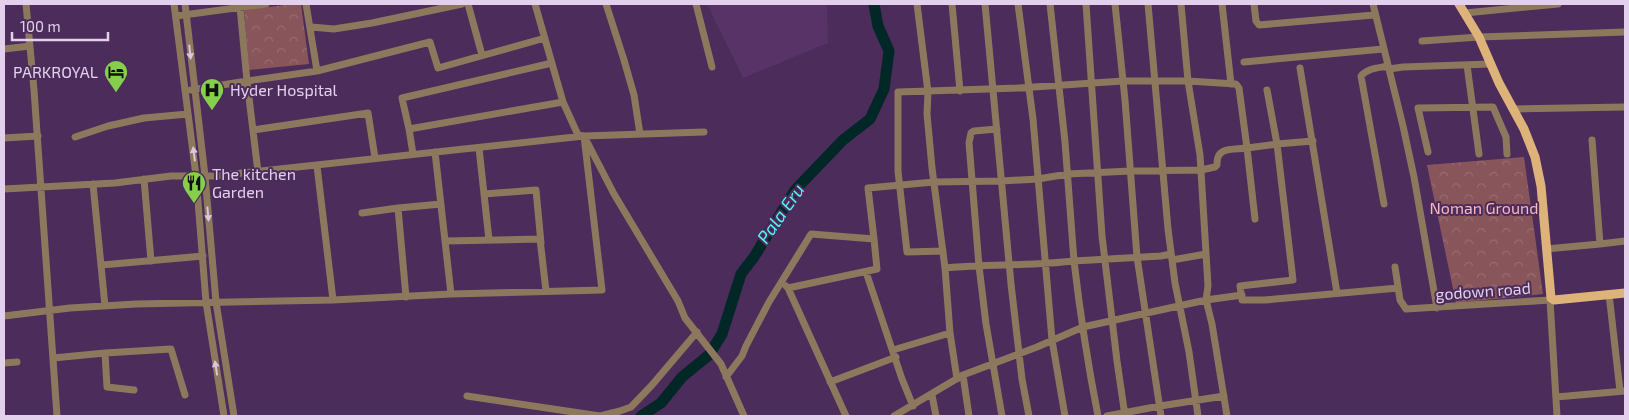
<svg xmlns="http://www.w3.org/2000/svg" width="1629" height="420" font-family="'Exo 2',sans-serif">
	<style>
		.built { fill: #573367 }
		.park { fill: url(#park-crowns) }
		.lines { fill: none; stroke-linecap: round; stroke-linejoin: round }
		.river { stroke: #012727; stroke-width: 11 }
		.minor { stroke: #8d785d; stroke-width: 7 }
		.major { stroke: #deb37a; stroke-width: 9 }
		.oneway { fill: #dac7de }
		.labels { text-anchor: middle; stroke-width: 4; stroke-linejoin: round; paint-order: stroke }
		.poi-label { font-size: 16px; fill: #e2d0ec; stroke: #4b2c5a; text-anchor: start }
		.park-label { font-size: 16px; fill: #fdb8bd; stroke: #4b2c5a }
		.street-label { font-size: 16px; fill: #e2d0ec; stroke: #4b2c5a }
		.water-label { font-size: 18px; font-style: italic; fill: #50f7f6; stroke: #4b2c5a }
	</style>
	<defs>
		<pattern id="park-crowns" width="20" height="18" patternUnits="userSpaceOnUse" patternTransform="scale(1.25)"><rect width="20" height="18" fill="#88555a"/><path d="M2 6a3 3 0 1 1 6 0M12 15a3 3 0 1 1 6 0" fill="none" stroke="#986c72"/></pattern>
	</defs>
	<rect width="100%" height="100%" fill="#4b2c5a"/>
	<path class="built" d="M707,4H827L828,43L743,78Z"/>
	<path class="park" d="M293,4H301L309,64L249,70L244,10Z
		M1524,157L1543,294L1456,303L1427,165Z"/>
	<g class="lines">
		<path class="river" d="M641,416L661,403L682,377L709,355L722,334L741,274L754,257L795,190L843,140L870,119L884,89L889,51L878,26L874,4"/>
		<path class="minor" d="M26,4L34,90L57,416
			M174,4L196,176L206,302L224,416
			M185,4L205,176L216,302L234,416
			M468,4L482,55
			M535,4L563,102L578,135L584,136L614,194L678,301L685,318L721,364L744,416
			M606,4L624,60L634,95L640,134
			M696,4L712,67
			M917,4L928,92L927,114L932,168L945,268C988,264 1031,266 1074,261L1065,142L1050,4
			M952,4L960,91
			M985,4L1011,284L1022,379L1029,416
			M1018,4L1033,119L1052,340L1065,416
			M1086,4L1102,236L1117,361L1125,416
			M1115,4L1125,100L1137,257L1161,416
			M1148,4L1168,229L1175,283L1189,352L1198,416
			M1181,4L1188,81L1200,155L1208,286L1206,300L1212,324L1227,416
			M1222,4L1231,84
			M1254,4L1256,21L1259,25L1374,15
			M1373,4L1403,126L1414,177L1437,308
			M1465,13L1558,4
			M176,16L266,4
			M311,27L334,29L372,23L462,4
			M1422,41L1479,37L1625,32
			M4,49L30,46
			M1244,62L1383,49
			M1467,65L1479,154
			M1300,68L1337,293
			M1389,69L1403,67L1490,64
			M317,71L430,42L438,68L545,38
			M191,90L247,81L240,7
			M1267,90L1277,144L1313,141
			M1513,109L1625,107
			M409,129L402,98L552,63
			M997,129L974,131L971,133L969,143L979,266L986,324L1002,416
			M253,130L368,113L375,158
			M75,137L108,126L144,118L188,114
			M4,138L38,136
			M479,148L489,240
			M435,152L451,294
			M1428,152L1418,108L1493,107L1506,137L1507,154
			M413,154L409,129L563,102
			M317,166L333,300
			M258,172L247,81L317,71L306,4
			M144,179L151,261
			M93,184L105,306
			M4,189L115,183L171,176H215L584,136L704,132
			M484,194L536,190L541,243
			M1384,204L1361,76C1367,68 1379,68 1388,66
			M362,213L398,208
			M445,241L540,239L546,291
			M1600,244L1625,241
			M1546,249L1600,244L1592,140
			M943,251L907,252L898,171V92L1019,88L1123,81H1188L1236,84L1239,88L1247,148L1277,144L1293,280L1240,286L1242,300H1265L1398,288
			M1172,260L1206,254
			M102,265L203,256
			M1395,267L1400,300L1406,309L1550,300L1557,416
			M945,268L950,333L957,379
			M866,272L902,379L913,406
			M786,286L788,288L877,269L874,239
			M788,288L846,416
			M1609,294L1620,391
			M406,297L398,208L441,204
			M4,316L70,308L136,304L333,300L451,294L602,290L584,136
			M893,350L950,333
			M105,353L107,387L134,390
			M53,358L105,353L171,349L185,395
			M4,363L17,362
			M963,375L969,416
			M726,377L742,356L746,346L769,302L811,234L874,239L868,188L934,182L1002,181L1038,179L1068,174L1131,171L1201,170L1215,167L1217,165C1216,146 1233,150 1247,148L1255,219
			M830,382L896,357
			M932,395L936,416
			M467,396L600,416L620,411L631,407L652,385L697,332
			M1556,397L1625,391
			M894,416L963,375L1037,347L1083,327L1206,300L1242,295
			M1098,416C1088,365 1080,313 1074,261L1161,256L1171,254
			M1107,416L1160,406L1224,396"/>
		<path class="major" d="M1459,4L1479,37L1499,83L1524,129L1535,157L1541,186L1551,298L1554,300L1625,293"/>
	</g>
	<defs><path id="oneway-solid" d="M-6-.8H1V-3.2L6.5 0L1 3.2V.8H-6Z" transform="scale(1.25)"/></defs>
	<g class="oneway">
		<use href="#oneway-solid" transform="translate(190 52) rotate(84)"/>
		<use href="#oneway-solid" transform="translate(194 154) rotate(-97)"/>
		<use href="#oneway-solid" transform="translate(208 214) rotate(85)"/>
		<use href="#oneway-solid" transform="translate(216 368) rotate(-99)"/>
	</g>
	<defs>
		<g id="hotel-pin" transform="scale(1.25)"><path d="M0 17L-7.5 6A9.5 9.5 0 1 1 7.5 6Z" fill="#85cf4c" stroke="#4b2c5a"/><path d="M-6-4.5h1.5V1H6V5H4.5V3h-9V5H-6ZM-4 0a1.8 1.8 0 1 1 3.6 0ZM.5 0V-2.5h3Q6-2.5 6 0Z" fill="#111"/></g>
		<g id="hospital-pin" transform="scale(1.25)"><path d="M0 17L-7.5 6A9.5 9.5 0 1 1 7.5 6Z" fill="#85cf4c" stroke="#4b2c5a"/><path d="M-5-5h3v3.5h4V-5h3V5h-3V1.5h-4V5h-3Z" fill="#111"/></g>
		<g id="restaurant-pin" transform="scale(1.25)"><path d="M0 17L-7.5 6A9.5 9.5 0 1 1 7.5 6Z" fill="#85cf4c" stroke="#4b2c5a"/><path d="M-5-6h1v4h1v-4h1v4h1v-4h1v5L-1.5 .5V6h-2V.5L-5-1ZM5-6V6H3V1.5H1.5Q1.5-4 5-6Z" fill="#111"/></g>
	</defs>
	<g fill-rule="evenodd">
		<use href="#hotel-pin" x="116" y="72"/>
		<use href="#hospital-pin" x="212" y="90"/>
		<use href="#restaurant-pin" x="194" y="183"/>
	</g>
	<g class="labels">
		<g class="poi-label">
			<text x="98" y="78" text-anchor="end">PARKROYAL</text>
			<text x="230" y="96">Hyder Hospital</text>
			<text x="212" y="180">The kitchen<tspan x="212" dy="18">Garden</tspan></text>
		</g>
		<g class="park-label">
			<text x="1484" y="214">Noman Ground</text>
		</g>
		<g class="street-label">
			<text transform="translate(1483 291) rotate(-4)" y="6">godown road</text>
		</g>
		<g class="water-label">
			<text transform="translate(781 214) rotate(-55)" y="6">Pala Eru</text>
		</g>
	</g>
	<rect width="1629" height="420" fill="none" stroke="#e2d0ec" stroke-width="10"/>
	<path d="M12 32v8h96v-8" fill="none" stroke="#e2d0ec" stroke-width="2.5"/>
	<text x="20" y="32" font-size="15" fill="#e2d0ec" stroke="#4b2c5a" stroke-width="4" paint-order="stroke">100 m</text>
</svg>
